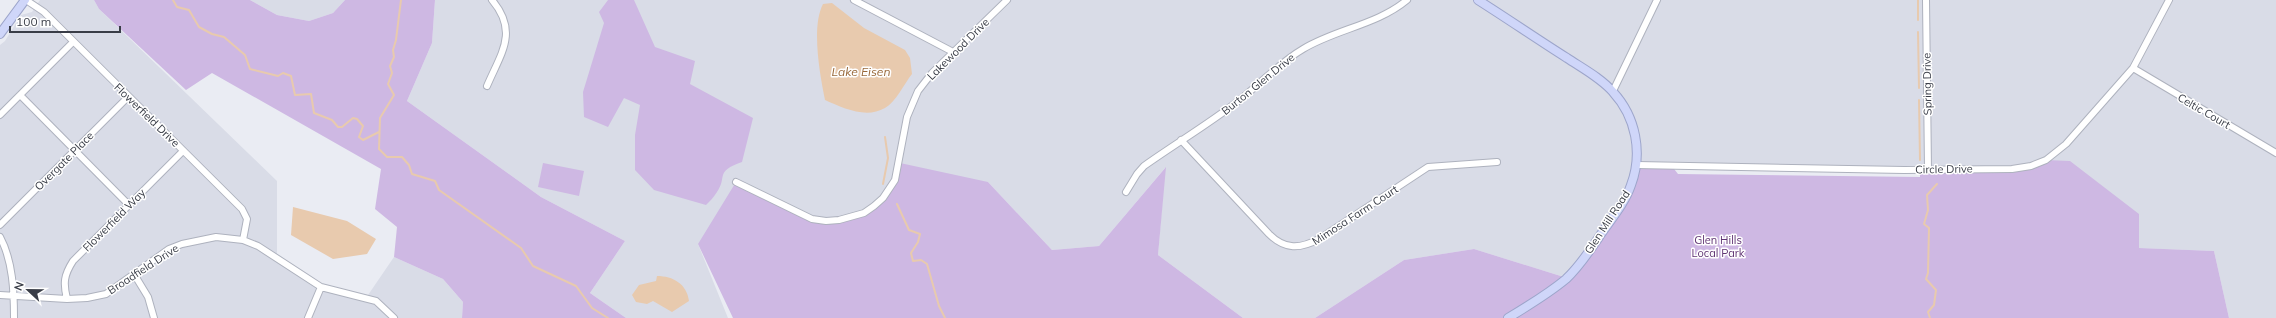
<svg xmlns="http://www.w3.org/2000/svg" width="2276" height="318" font-family="Mulish,sans-serif">
	<style>
		.residential { fill: #d9dce7 }
		.green { fill: #ceb8e3 }
		.water { fill: #e8caae }
		.lines { fill: none; stroke-linecap: round; stroke-linejoin: round }
		.stream { stroke: #e8caae; stroke-width: 2 }
		.street-casing { stroke: #aeb2be; stroke-width: 8 }
		.secondary-casing { stroke: #9da5ca; stroke-width: 10 }
		.street { stroke: #fff; stroke-width: 6 }
		.secondary { stroke: #cfd6f9; stroke-width: 8 }
		.labels { text-anchor: middle; stroke-width: 3; stroke-linejoin: round; paint-order: stroke }
		.street-label { font-size: 11px; fill: #393d47; stroke: #fff }
		.park-label { font-size: 11px; fill: #5f3372; stroke: #fff }
		.water-label { font-size: 12px; font-style: italic; fill: #98683a; stroke: #fff }
	</style>
	<rect width="100%" height="100%" fill="#eaecf3"/>
	<path class="residential" d="M40,0H94L99,9L277,181V257L321,287L366,298L394,257L443,279L463,302L462,318H0V45L5,41L21,15L32,12Z
		M250,0H345L333,13L309,21L277,15Z
		M435,0H2276V318H2229L2214,251L2138,248L2012,169L1637,165L1631,185L1567,278L1474,249L1404,260L1315,318H1243L1158,255L1165,168L1099,246L1052,250L988,182L883,198L864,213L698,244L728,318H626L590,293L625,241L541,197L407,101L432,43Z"/>
	<path class="green" d="M94,0H250L277,15L309,21L333,13L345,0H435L432,43L407,101L541,197L625,241L590,293L626,318H462L463,302L443,279L394,257L397,227L375,209L381,169L212,73L186,90L99,9Z
		M608,0H634L655,47L695,61L690,84L753,118L742,162C714,172 728,176 717,192C714,197 710,201 706,205L654,190L635,170V135L640,105L624,98L608,127L584,117L583,92L604,23L599,12Z
		M2046,160L2070,161L2139,214V248L2214,251L2229,318H1315L1404,260L1474,249L1567,278L1622,204L1637,165H1671L1678,174L1920,177V169H2012Z
		M543,163L584,171L579,196L538,187Z
		M900,163L988,182L1052,250L1099,246L1166,167L1158,255L1243,318H733L698,244L736,182L812,219L826,221L864,213L883,198Z"/>
	<path class="water" d="M832,3L864,28L905,50L910,58L912,74C904,84 896,102 885,108C866,119 843,108 825,100C820,75 811,27 823,4Z
		M293,207L347,221L376,239L367,254L333,259L291,235Z
		M657,276C673,276 687,284 689,301L672,312L653,301L647,304L636,302L632,295L639,285L656,281Z"/>
	<g class="lines">
		<path class="stream" d="M173,0L177,7L189,10L199,27L212,34L224,37L245,55L250,69L278,76L283,73L291,76L295,95L311,94L314,113L332,120L338,127H342L353,118L357,119L363,126L359,137L363,140L379,132
			M401,0L396,40L393,50L394,57L390,66L392,73L388,84L394,95L380,118L379,149L387,157H402L409,165L412,174L435,181L439,190L521,248L533,266L576,286L592,308L608,318
			M1918,0V20
			M1918,32L1919,88
			M1919,100L1920,160
			M883,184L888,158L885,137
			M897,204L909,230L920,234L918,242L911,253L913,261L921,260L927,264L939,306L945,318
			M1930,318L1928,312L1934,305L1936,290L1926,279L1928,273L1929,228L1924,224L1928,210L1927,195L1937,184"/>
		<g class="street-casing">
			<path id="street" d="M26,0L44,12L242,209L247,219L243,240
				M854,0L953,52
				M1926,0L1928,169
				M2133,68L2276,153
				M487,86C501,53 519,32 492,0
				M1613,91L1657,0
				M20,95L129,205
				M0,115L73,42
				M1181,140L1269,234C1285,250 1300,249 1319,239L1428,167L1497,162
				M1637,165L1904,170L2012,169L2031,166L2046,160L2066,144L2133,68L2169,0
				M736,182L812,219L826,221L839,220L864,213L874,206L883,198L895,180L907,117L918,91L932,73L1007,0
				M1126,192L1137,174L1144,166C1175,144 1207,125 1237,102C1259,85 1279,63 1303,49C1336,29 1377,25 1407,0
				M0,225L128,97
				M0,237C13,261 14,292 14,318
				M134,274L148,297L154,318
				M0,295L67,299L87,298L106,294L169,249L182,244L216,237L243,240L258,246L321,287L376,301L394,318
				M67,299C63,283 64,275 73,261L183,151
				M308,318L321,287"/>
		</g>
		<g class="secondary-casing">
			<path id="secondary" d="M1478,0C1508,19 1537,39 1567,58C1582,68 1601,78 1613,92C1636,117 1643,153 1631,185C1625,203 1612,218 1601,234C1591,249 1580,266 1566,279C1548,294 1528,306 1508,318
				M0,34L25,0"/>
		</g>
		<use href="#street" class="street"/>
		<use href="#secondary" class="secondary"/>
	</g>
	<g class="labels">
		<g class="street-label">
			<text transform="translate(958 49) rotate(-45)" y="4">Lakewood Drive</text>
			<text transform="translate(1258 84) rotate(-39)" y="4">Burton Glen Drive</text>
			<text transform="translate(1927 84) rotate(-91)" y="4">Spring Drive</text>
			<text transform="translate(2204 111) rotate(30)" y="4">Celtic Court</text>
			<text transform="translate(147 115) rotate(44)" y="4">Flowerfield Drive</text>
			<text transform="translate(64 161) rotate(-45)" y="4">Overgate Place</text>
			<text transform="translate(1944 169) rotate(-1)" y="4">Circle Drive</text>
			<text transform="translate(1355 215) rotate(-33)" y="4">Mimosa Farm Court</text>
			<text transform="translate(114 220) rotate(-45)" y="4">Flowerfield Way</text>
			<text transform="translate(1607 222) rotate(-57)" y="4">Glen Mill Road</text>
			<text transform="translate(143 269) rotate(-33)" y="4">Broadfield Drive</text>
		</g>
		<g class="park-label">
			<text x="1718" y="244">Glen Hills<tspan x="1718" dy="13">Local Park</tspan></text>
		</g>
		<g class="water-label">
			<text x="861" y="76">Lake Eisen</text>
		</g>
	</g>
	<g transform="translate(28 290) rotate(292)" stroke="#ffffff" stroke-width="3" paint-order="stroke">
	<path d="M0-3L7 15L0 10L-7 15Z" fill="#393d47"/>
	<text y="-6" font-size="11" font-weight="bold" text-anchor="middle" fill="#393d47">N</text>
	</g>
	<path d="M10 26v6h110v-6" fill="none" stroke="#393d47" stroke-width="2"/>
	<text x="16" y="26" font-size="12" fill="#393d47" stroke="#ffffff" stroke-width="3" paint-order="stroke">100 m</text>
</svg>
